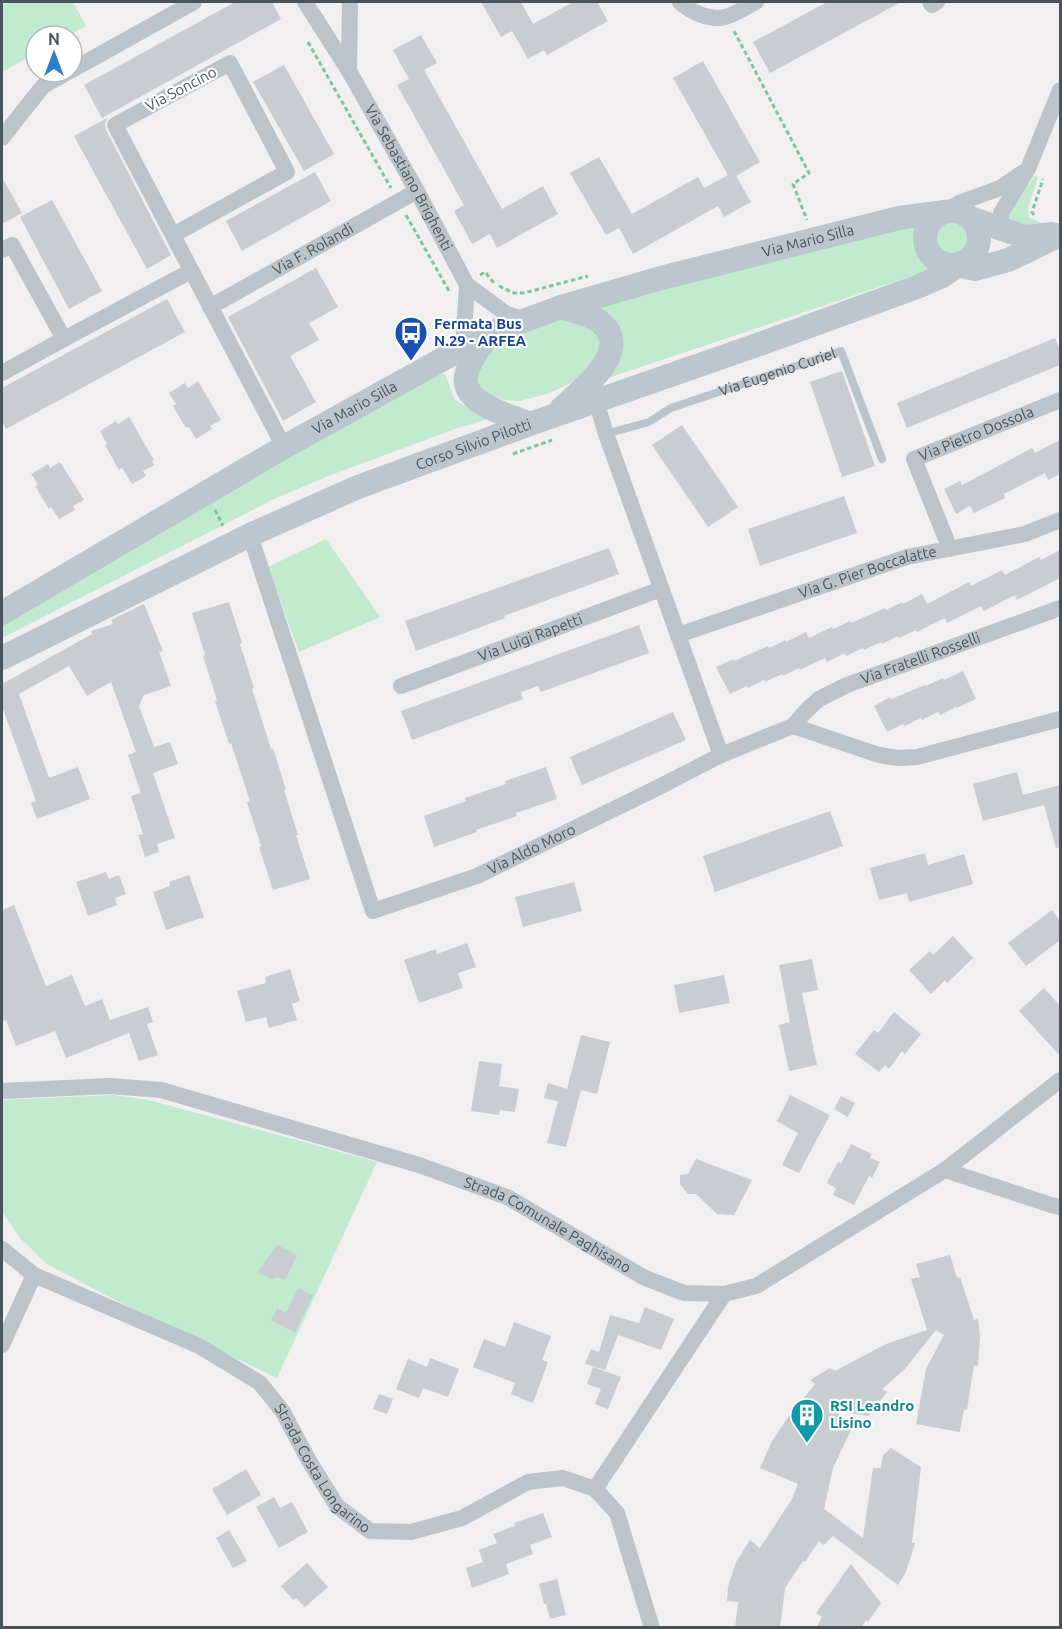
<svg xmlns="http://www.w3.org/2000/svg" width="1062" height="1629" font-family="Ubuntu,sans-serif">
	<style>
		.green { fill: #c1eace }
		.building { fill: #c9ccd1 }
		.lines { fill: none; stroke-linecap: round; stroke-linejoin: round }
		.path { stroke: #7dc59d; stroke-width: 3; stroke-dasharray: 4.5 3; stroke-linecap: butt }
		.lane { stroke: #bbc4ca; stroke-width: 8 }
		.street { stroke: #bbc4ca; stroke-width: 16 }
		.secondary { stroke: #bcc6ce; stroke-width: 24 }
		.labels { text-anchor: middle; stroke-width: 4.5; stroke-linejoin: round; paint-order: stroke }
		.street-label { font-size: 15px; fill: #48535a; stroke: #fff }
		.transit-label { font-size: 15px; font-weight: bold; fill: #164399; stroke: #fff; text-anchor: start }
		.culture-label { font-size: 15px; font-weight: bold; fill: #0d838f; stroke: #fff; text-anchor: start }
	</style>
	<rect width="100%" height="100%" fill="#f1efef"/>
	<path class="green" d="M2,2H73L86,26L68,36H36V53L2,72Z
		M1035,176L1038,177L1028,209L1029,217L1042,223L1017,227L1008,218L1020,196Z
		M934 237a19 19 0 1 1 38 0a19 19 0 1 1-38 0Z
		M921,219C917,242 915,255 936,268L605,379L614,320L604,310L593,304Z
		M559,318L600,333V354L577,380L550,393L520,401L505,400L491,396L479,385L477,376L483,363L491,352L511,334Z
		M436,373L445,374L455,400L475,412L495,417L458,428L328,476L274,499L2,638V623Z
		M326,539L380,617L299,652L268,567Z
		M114,1095L149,1100L377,1162L277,1378L111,1298L47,1264L20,1238L2,1212V1100Z"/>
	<path class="building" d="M235,2H272L281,19L102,118L84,85Z
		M481,2H521L533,24L573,2H597L608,21L547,55L544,50L528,59L512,31L501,37Z
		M827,2H901L770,73L753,42Z
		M421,35L437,63L424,70L502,209L543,186L558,214L497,248L490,234L472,244L454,211L464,205L397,85L409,79L393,50Z
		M703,61L760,162L736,176L751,202L724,217L718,206L633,254L619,228L606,235L570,173L599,157L632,214L698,177L704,188L728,175L673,78Z
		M284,65L334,154L304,171L253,82Z
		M107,118L105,124L106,130L171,255L147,269L74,136Z
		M315,172L331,201L242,251L226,221Z
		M2,177L22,213L2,224Z
		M52,200L102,291L69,309L20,217Z
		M316,268L338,307L309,323L319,340L290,356L316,402L283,421L228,317Z
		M167,299L185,332L6,429L2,422V388Z
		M1055,338L1060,350V365L907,428L897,403Z
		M842,371L875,466L842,477L810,382Z
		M198,381L221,420L210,426L212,429L196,439L189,427L186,428L173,406L176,404L169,393L185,383L188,388Z
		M129,417L154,460L152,461L154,465L143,471L146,476L132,484L122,468L119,470L105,445L107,444L100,431L116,421L118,424Z
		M682,425L738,507L708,527L652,445Z
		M1060,440V474L1048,480L1045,473L1004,494L1005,498L974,513L970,506L956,514L944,489L960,481L962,485L1032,448L1035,453Z
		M60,462L84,500L73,506L75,510L59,519L51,507L49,509L35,486L38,485L31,474L48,464L50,468Z
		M844,496L857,533L760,566L748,529Z
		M609,548L619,574L504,616L505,618L416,651L405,621Z
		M1060,550V578L1017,600L1015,595L984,611L981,606L947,623L945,618L917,632L916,630L899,638L898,636L882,644L881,642L864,650L863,648L846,656L845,653L827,662L825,658L800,670L799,668L783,676L782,674L765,682L764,680L748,688L747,686L730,694L716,667L733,659L734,661L768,646L769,648L786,640V642L806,632L809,638L832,627L833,629L850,621L851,623L885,608L886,610L902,602L903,604L922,594L927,604L969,582L971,586L1002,570L1005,575L1039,557L1041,560Z
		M229,602L242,643L240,644L254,688L252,689L271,749L273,748L286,790H284L298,835H296L310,879L273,890L259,847L261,846L247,802L250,801L231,743L229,744L215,701L217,700L203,656L205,655L192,613Z
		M144,604L163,651L159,652L171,686L144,695L139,706L154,747L170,742L178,764L153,773L175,838L157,844L159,852L145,857L138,835L143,834L131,796L141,793L128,755L136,752L111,682L87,696L69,666L19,694L49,778L78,767L90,799L37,819L31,803L36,801L2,706V684L92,634L91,631L113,624L111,620Z
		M639,625L649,653L541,692L538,686L521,692L523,699L412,740L401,711Z
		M963,671L976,699L957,708L956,707L940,715L938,712L922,720L921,718L905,726L903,724L887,732L874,706L890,697L891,699L925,685L926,686L943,678L944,680Z
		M673,712L686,740L582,785L570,757Z
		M546,767L557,799L516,813L517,816L476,830L477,832L434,847L424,816L466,801L465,798L506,784L505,781Z
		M1017,772L1023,795L1060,785V847L1056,848L1044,805L983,821L973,784Z
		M830,811L843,846L715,892L703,856Z
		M925,853L928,865L964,854L973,884L909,902L907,893L879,900L870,868Z
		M106,872L109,879L119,875L126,894L115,898L117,905L88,916L76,882Z
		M189,875L204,917L166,930L153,892L170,886L169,882Z
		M574,882L582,911L523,927L515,897Z
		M14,905L46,986L72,975L85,1006L102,999L110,1020L148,1007L153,1022L147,1024L158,1055L139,1061L129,1033L66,1058L55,1031L16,1046L6,1020L2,1022V910Z
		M1052,910L1060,921V940L1026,966L1008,943Z
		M953,936L973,958L947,983L945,980L931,994L909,970L930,951L933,955Z
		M467,943L476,967L458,973L463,988L419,1003L404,960L436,949L437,954Z
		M812,959L818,990L802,993L817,1065L789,1071L779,1025L790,1022L779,965Z
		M290,969L300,1001L292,1004L297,1020L269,1028L266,1017L246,1022L237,991L266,983L265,977Z
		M724,975L730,1003L679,1013L674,985Z
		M1044,988L1060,1006V1056L1019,1011Z
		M894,1012L921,1034L905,1054L902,1051L889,1069L885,1065L879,1072L855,1054L874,1030L878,1033Z
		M581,1035L610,1042L597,1094L581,1090L566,1147L547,1143L558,1101L544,1098L548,1083L567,1089Z
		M479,1061L502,1064L499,1086L519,1089L515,1112L500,1110L499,1115L471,1111Z
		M790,1095L830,1115L799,1173L782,1165L798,1133L777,1121Z
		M841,1096L855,1103L848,1117L834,1109Z
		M851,1144L872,1154L870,1158L880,1162L872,1178L869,1176L854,1205L833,1195L836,1188L827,1183L838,1162L841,1164Z
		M696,1159L752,1180L734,1215L717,1214L696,1194H688L680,1184V1175L688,1174Z
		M277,1245L297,1255L285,1280L277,1277L272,1279L268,1278L266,1276L257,1273Z
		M950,1255L957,1278L960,1277L974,1320L978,1319L980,1336L978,1366L974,1365L967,1410L964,1409L960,1432L916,1424L926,1369L944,1335L936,1330L904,1370L882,1389L887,1392L868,1416L832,1410L854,1424L833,1468L824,1509L863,1538L873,1468H881L883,1455L891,1448L921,1467L912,1543H915L906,1572L898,1585L833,1536L824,1545L819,1541L805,1562L803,1561L785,1588L780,1628H735L738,1602L727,1601L728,1587L736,1562L750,1540L760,1548L792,1499L798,1484L760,1468L772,1441L786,1420L815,1384L810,1380L830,1368L835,1371L886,1344L927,1330L911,1279L920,1277L916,1264Z
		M298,1288L313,1295L295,1333L271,1320L277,1308L286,1313Z
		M645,1307L674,1319L661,1350L618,1335L605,1370L585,1364L591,1349L599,1352L610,1315L639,1323Z
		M514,1322L551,1336L542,1360L548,1362L533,1403L511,1394L515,1383L473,1367L484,1339L505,1347Z
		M430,1358L459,1369L448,1397L423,1388L419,1398L396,1389L408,1359L427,1367Z
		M593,1367L621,1377L608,1409L595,1404L601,1389L587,1384Z
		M379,1394L393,1399L387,1414L373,1409Z
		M246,1469L261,1495L227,1515L212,1489Z
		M274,1497L280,1508L292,1502L308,1532L279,1548L256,1507Z
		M543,1513L552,1537L530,1545L533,1554L506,1564L509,1574L472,1588L466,1568L483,1562L479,1550L497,1543L493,1534L515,1526L514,1523Z
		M229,1530L247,1561L233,1568L216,1538Z
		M307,1563L328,1587L305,1607L296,1598L293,1600L281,1586Z
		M851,1564L881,1603L868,1622L866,1620L861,1628H816L822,1617L816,1613Z
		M557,1579L566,1615L550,1619L546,1604H544L539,1584Z"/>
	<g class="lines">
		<path class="path" d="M734,31L809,173L793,184L807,220
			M308,42L391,188
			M406,215L449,291H450
			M1034,215L1032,212L1043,179
			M480,275L485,272L494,283
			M499,286L514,293H524L588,276
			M513,454L552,440
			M215,510L223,526"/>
		<path class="lane" id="s1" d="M606,434L649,422L671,408L841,351L882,459"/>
		<g class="street">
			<path id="s2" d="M305,2L349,71L417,191L467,285L505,313L523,320"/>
			<path d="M680,2C691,12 710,21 725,17C735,15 747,6 756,2"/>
			<path d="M930,2L932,5L937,2"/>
			<path d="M72,70L194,2"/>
			<path d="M349,71L350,2"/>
			<path d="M2,138L43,86L68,72"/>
			<path d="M945,212L959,203L1000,188L1022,173"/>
			<path d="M1005,231L1001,223V213L1028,169L1060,90"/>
			<path d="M173,235L287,172L230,63L115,125C171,233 228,340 284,447"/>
			<path d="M2,250L12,245L64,339L2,373"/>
			<path id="s3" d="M210,307L417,191"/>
			<path d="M64,339L191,271"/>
			<path d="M463,348L467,285"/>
			<path d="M596,391V401L606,434L721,755"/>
			<path id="s4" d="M250,535L373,911L477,876L657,788L721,755L793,726L879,755L898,758L917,757L1060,719"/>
			<path id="s5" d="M950,549L914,459L1060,400"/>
			<path id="s6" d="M678,635L907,557L1025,534L1060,520"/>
			<path id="s7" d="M401,686L661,589"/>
			<path id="s8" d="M793,726L806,711L819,699L847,685L1060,608"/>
			<path id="s9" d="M2,1091L110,1086L161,1090L419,1165L507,1197L643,1277L684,1293L724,1294L756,1286L945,1170L1051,1205L1060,1207"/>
			<path d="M945,1170L1060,1080"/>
			<path id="s10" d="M2,1249L34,1275L199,1346L260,1383L283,1412L309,1461L337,1506L370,1531L411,1532L462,1518L528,1482L563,1478L595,1489L617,1513L652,1628"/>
			<path d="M2,1345L34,1275"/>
			<path d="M595,1489L724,1294"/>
		</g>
		<g class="secondary">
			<circle cx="952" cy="238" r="27"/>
			<path d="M973,219L1025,237L1052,234"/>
			<path d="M489,335C480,347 468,362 466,377C462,404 511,416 530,424"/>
			<path d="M561,409C580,391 634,351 601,323C592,315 573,311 561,307"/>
			<path id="s11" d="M2,613L284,447L490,333L561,307L661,278L899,218L945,212"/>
			<path id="s12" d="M2,658L250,535L358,487L530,424L757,345L917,287L942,276L958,265L975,269L1008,260L1060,235"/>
		</g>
	</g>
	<defs>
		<g id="bus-pin" transform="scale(1.725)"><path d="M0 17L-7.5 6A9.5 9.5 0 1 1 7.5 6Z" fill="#1a4fb4" stroke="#fff"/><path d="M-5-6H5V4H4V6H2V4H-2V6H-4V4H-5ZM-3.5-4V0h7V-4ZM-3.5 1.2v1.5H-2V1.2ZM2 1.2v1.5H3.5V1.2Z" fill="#fff"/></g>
		<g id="building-pin" transform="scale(1.725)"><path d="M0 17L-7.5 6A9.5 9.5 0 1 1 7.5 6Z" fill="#0f9aa8" stroke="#fff"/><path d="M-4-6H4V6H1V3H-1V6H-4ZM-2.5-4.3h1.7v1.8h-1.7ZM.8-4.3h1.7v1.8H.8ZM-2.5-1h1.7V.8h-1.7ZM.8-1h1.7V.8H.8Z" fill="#fff"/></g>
	</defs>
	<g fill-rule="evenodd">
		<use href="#bus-pin" x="411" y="333"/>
		<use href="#building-pin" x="807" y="1415"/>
	</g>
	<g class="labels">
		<g class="street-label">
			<text transform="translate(181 89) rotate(-28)" y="5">Via Soncino</text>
			<text dy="5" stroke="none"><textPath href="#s2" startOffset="204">Via Sebastiano Brighenti</textPath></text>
			<text dy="5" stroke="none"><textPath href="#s11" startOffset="894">Via Mario Silla</textPath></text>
			<text dy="5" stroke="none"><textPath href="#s3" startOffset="118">Via F. Rolandi</textPath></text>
			<text dy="5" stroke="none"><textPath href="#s1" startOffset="183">Via Eugenio Curiel</textPath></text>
			<text dy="5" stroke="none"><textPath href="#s11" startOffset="408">Via Mario Silla</textPath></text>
			<text dy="5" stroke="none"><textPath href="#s5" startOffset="164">Via Pietro Dossola</textPath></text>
			<text dy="5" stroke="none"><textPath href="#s12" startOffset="518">Corso Silvio Pilotti</textPath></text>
			<text dy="5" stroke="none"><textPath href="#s6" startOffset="200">Via G. Pier Boccalatte</textPath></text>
			<text dy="5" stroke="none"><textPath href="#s7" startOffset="138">Via Luigi Rapetti</textPath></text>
			<text dy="5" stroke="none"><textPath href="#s8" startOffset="147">Via Fratelli Rosselli</textPath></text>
			<text dy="5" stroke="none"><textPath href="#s4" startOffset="566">Via Aldo Moro</textPath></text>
			<text dy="5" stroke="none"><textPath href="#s9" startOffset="570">Strada Comunale Paghisano</textPath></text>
			<text dy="5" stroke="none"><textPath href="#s10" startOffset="399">Strada Costa Longarino</textPath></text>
		</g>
		<g class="transit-label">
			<text x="434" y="329">Fermata Bus<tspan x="434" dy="17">N.29 - ARFEA</tspan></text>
		</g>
		<g class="culture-label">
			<text x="830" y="1411">RSI Leandro<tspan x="830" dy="17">Lisino</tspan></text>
		</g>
	</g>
	<rect width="1062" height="1629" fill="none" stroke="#48535a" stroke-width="6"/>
	<g transform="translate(54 54)"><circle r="28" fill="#ffffff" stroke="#b6babd" stroke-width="1.5"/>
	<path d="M0-4.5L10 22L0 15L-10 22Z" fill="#2b7dce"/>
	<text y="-9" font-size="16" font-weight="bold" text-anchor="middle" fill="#48535a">N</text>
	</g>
</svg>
